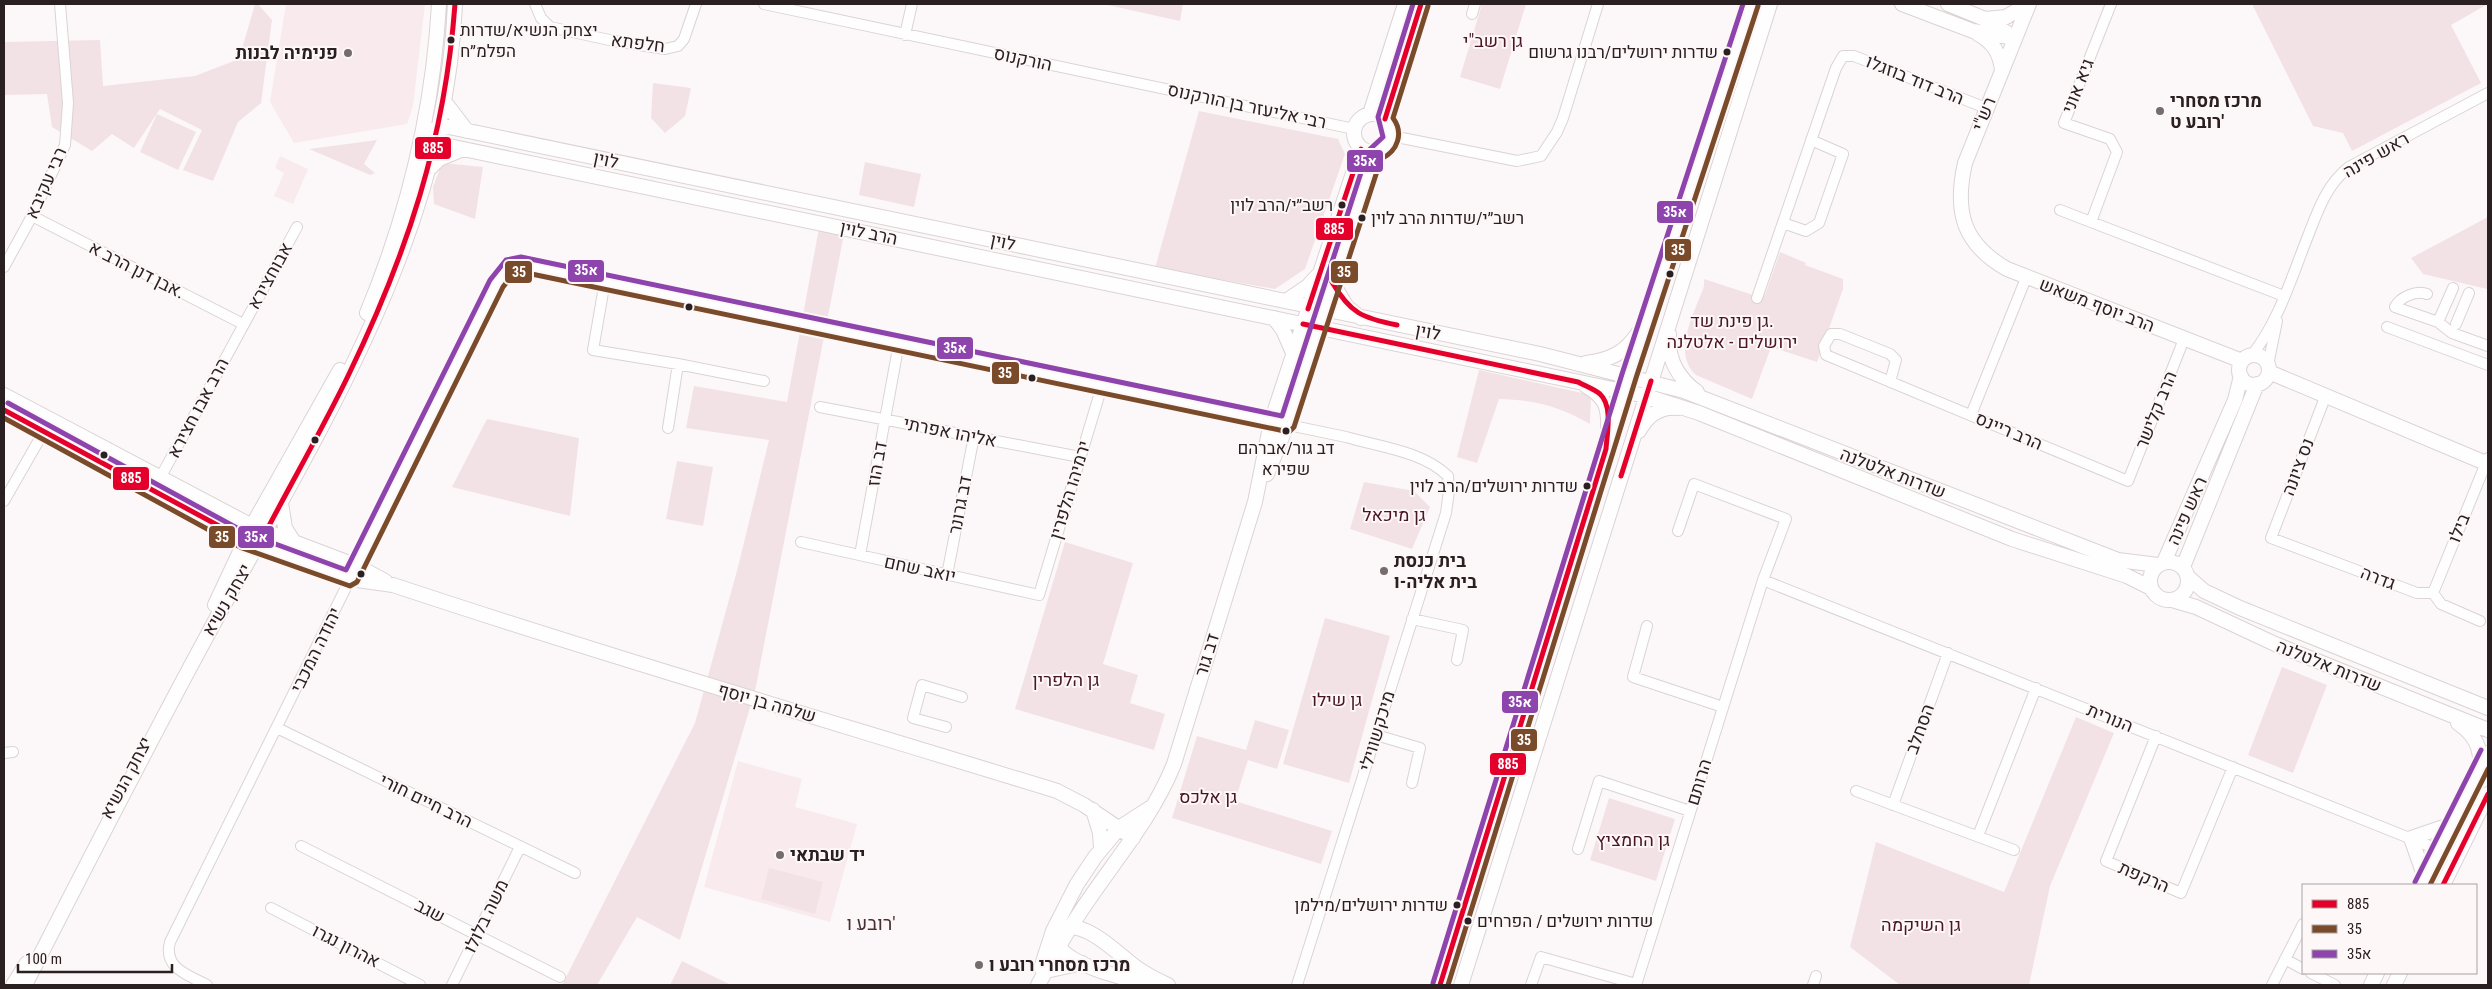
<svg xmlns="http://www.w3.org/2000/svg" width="2492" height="989" font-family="'Roboto Condensed',Heebo,sans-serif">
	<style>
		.built { fill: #f8eaed }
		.green { fill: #f3e2e5 }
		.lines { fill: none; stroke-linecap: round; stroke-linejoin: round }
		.street-casing { stroke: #dbd3d4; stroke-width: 12 }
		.secondary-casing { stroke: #dbd3d4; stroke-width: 16 }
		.street { stroke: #fffefe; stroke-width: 10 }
		.secondary { stroke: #fffefe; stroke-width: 14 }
		.bus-1-casing { stroke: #fdf7f8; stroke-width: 9 }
		.bus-2-casing { stroke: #fdf7f8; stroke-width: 9 }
		.bus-3-casing { stroke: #fdf7f8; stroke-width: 9 }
		.bus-1 { stroke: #e4002b; stroke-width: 5 }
		.bus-2 { stroke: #7a4b2a; stroke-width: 5 }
		.bus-3 { stroke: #8e44ad; stroke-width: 5 }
		.bus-dot { fill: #2a2022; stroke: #fdf7f8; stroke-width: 2 }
		.poi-dot { fill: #746c6d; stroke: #fdf7f8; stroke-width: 2 }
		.labels { text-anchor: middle; stroke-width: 4; stroke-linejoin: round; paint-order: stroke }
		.bus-label { font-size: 17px; fill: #2a2022; stroke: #fdf7f8; text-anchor: end }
		.park-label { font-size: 18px; fill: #491423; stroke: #fdf7f8 }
		.street-label { font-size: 18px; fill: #2a2022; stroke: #fdf7f8 }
		.poi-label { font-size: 18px; font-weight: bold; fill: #2a2022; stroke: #fdf7f8; text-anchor: start }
		.neighbourhood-label { font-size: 19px; fill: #453034; stroke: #fdf7f8 }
		.line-badge { stroke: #fdf7f8; stroke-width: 2 }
		.badge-label { font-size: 14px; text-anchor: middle; font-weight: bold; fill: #fff }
	</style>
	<rect width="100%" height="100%" fill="#fcf8f9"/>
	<path class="built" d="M286,4H425L413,106L407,124L294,143L270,102Z
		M280,156L308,169L293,204L274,196L284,173L275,168Z
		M738,761L802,779L795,807L857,824L830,922L704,887Z"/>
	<path class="green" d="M255,4H258L272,20L261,103L238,122L213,181L183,170L202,130L160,109L134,148L112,134L92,151L52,127L47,94L4,95V42L100,40L103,86L195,76L239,59Z
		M1103,4H1183L1180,21Z
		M1482,4H1526L1500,89L1460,77Z
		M2252,4H2488L2451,25L2481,83L2352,151L2343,133L2313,126Z
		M653,83L691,88L685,116L665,133L651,118Z
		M1199,111L1338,139L1345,154L1305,269L1275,289L1155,268Z
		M157,114L196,132L178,170L140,152Z
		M377,140L364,164L375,173L370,175L309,149Z
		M865,162L921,174L914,207L859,195Z
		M442,163L483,167L475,219L434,204L433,187Z
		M2488,217L2487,289L2423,274L2411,258Z
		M819,228L844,234L755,691L680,940L637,917L597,985H562L695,723L738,567L769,440L686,428L694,386L787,402Z
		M1780,252L1806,263L1805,265L1843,279V289L1817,362L1771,347L1752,399L1696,375C1671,353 1695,312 1704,286V279L1753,295H1765Z
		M1479,370L1591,395L1590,424C1558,406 1535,400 1499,399L1477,463L1457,457Z
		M487,419L579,438L570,516L452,487Z
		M677,461L713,467L703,526L666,519Z
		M1364,482L1414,491L1430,507L1412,549L1350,529Z
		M1065,542L1133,563L1103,664L1138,675L1130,703L1165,714L1154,750L1015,709Z
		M1325,618L1390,636L1349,783L1283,764Z
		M2282,667L2327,685L2293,773L2248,755Z
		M2076,717L2114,733L2050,886L2029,985H1900L1850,947L1876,842L2004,892Z
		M1255,720L1289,730L1277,769L1248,760L1235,801L1332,831L1321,864L1172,818L1197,736L1246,750Z
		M1609,798L1675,819L1656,881L1590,860Z
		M769,868L823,882L815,914L761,899Z
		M682,961L731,985H670Z"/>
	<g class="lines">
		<g class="street-casing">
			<path id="street" d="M535,4L541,18L550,27L614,41L665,49L678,46L684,39L696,4
				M764,4L1354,129
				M2111,4L2064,123L2110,139L2117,152L2091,222L2284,296
				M1472,14L1475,4
				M905,35L912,4
				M1392,136L1517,161L1541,156L1557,132L1563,118L1598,4
				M2060,210L2091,222
				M32,216L243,324
				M1783,223L1806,231L1819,223L1843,154L1811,140
				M4,267L32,216L65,145L68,103L60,4
				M605,281L593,350L678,364L764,381
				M2427,294C2416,290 2400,297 2395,307L2438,322L2452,333L2488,346
				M1757,298L1836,68L1843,56H1854L1986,108
				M2438,322L2453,288
				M2456,324L2469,293
				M2387,327L2488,365
				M2252,355C2279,321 2292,276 2308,236C2318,210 2327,184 2349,167L2488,93
				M2268,365L2277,321
				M1890,382L1896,360L1890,354L1840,334H1831L1824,346L1826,355L2128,481L2184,339
				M2326,395L2271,538L2417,593H2433L2441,604L2480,621
				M820,407L1080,457
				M1971,415L2026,278
				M668,428L678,364
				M153,491L297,227
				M4,501L47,426
				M801,542L1039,595L1102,386
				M860,555L899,343
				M947,575L974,436
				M1763,580L2457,857
				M2433,593L2488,458
				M1412,619L1463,630L1457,660
				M1647,626L1633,677L1723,707
				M946,727L913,718L922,685L962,697
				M277,728L575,873
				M1376,735L1420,748L1412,783
				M2156,736L2106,861L2181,893L2233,767
				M4,753L13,752
				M1856,791L2014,850
				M1893,805L1948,653
				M1978,836L2036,688
				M301,846L560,977
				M1578,849L1599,781L1690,811
				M271,908L420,985
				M2285,959L2303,969
				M2311,973L2335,985
				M207,985C188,975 163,968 170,942L497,283L510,266L522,264L1346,437C1380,447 1422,451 1448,476L1449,491L1446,513L1297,985
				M452,985L520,847
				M1531,985L1541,957L1636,984
				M1636,985L1763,580L1786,519L1694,484L1678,531
				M1813,985L1816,976
				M2272,985L2303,924"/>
		</g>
		<g class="secondary-casing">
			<path id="secondary" d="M1902,4L1973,31L2015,38
				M1948,4L1985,19L2015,38
				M2029,4L1965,163C1954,212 1963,244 2007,269L2242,361
				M1985,19L2006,17L2028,4
				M1978,34C1993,42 2000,53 2002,70
				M444,101L467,131
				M1370,114L1405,4
				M1354 133a19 19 0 1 1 38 0a19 19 0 1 1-38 0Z
				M1385,119L1421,4
				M424,131L449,127L1540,354L1684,391L2118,560L2158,565
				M424,131L436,143L444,145L1646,396L1699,413L2012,539L2127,576L2151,588
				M429,169L439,159L463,149
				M1332,282L1347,307L1361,318
				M1286,301L1308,286L1317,276
				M367,313C408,214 433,110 439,4
				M1274,318L1283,330L1294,355
				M1669,334C1667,358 1678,378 1697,392
				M2239 370a15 15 0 1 1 30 0a15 15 0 1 1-30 0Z
				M1586,363C1610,360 1625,353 1638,333
				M2269,372L2488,464
				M1586,386C1607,398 1609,408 1608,432
				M4,395L252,526L357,566L385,581
				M4,410L245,541L350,579L393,585C613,658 836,723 1057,791L1084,805L1133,838
				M1639,431C1647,416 1660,406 1678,408
				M1267,474L1287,425L1375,153
				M281,503L285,528L295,544
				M2150 581a19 19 0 1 1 38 0a19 19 0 1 1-38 0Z
				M2164,562L2235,400L2241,376
				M2183,567L2257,384
				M2188,577L2204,591L2240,608L2488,708
				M2172,600L2196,607L2275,644L2488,730
				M215,605L252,526L340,370
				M2458,723C2476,736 2480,746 2481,767
				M1093,810L1100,833L1101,849
				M2425,878L2411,838L2452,824
				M2422,885L2488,753
				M2443,885L2488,794
				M1063,928C1087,921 1118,954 1137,968C1147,975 1157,980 1168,985
				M1056,941C1065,967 1136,982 1161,985
				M1041,968L1053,931L1077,884L1095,857L1119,828L1150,808
				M1046,971L1082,963
				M13,985L27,963
				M25,985C85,868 145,750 208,634C315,436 446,236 455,4
				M1038,985C1049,965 1059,944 1072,925C1105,871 1150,824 1174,764L1255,502L1271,422L1361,149
				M1440,985L1629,376L1751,4
				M1461,985L1770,4
				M2371,985L2377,973
				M2394,985L2400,973"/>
		</g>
		<use href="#street" class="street"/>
		<use href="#secondary" class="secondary"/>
		<g class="bus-1-casing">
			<path id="bus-1" d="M1385,119L1421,4
				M1332,282C1350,313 1362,318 1397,325
				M1308,309L1361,149
				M1303,324L1578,382C1585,386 1594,389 1600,394C1613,406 1607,433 1606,449L1440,985
				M4,410L258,547
				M1621,476L1651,381
				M258,547C287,490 320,434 348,376C407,254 445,140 455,4
				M2443,885L2488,794"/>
		</g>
		<g class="bus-2-casing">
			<path id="bus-2" d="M4,418L242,548L350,586L357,582L503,287L514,273L522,272L1289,432L1294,427L1381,159C1398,151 1404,133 1393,118L1428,6
				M2430,885L2488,769
				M1448,985L1636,378L1758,6"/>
		</g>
		<g class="bus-3-casing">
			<path id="bus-3" d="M8,403L248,534L346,570L490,280L506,260L521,257L1282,416L1368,151L1383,137L1378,117L1413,4
				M2415,882L2481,750
				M1433,983L1622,374L1743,4"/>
		</g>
		<use href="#bus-1" class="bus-1"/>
		<use href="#bus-2" class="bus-2"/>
		<use href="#bus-3" class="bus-3"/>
	</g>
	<g class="bus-dot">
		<circle cx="451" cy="40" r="4.5"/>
		<circle cx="1727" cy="52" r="4.5"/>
		<circle cx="1342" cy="205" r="4.5"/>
		<circle cx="1362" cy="218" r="4.5"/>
		<circle cx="1670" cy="274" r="4.5"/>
		<circle cx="689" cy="307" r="4.5"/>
		<circle cx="1032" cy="378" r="4.5"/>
		<circle cx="1286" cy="431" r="4.5"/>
		<circle cx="315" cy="440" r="4.5"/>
		<circle cx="104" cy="455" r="4.5"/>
		<circle cx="1587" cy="486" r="4.5"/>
		<circle cx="361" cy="574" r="4.5"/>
		<circle cx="1457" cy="905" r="4.5"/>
		<circle cx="1468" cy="921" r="4.5"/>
	</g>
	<g class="poi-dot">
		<circle cx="348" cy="53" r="5"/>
		<circle cx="2160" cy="111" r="5"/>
		<circle cx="1384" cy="571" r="5"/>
		<circle cx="780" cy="855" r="5"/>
		<circle cx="979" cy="965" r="5"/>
	</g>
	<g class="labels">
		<g class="bus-label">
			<text x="460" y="36" text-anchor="start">יצחק הנשיא/שדרות<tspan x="460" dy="21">הפלמ״ח</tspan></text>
			<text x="1718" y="58">שדרות ירושלים/רבנו גרשום</text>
			<text x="1333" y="211">רשב״י/הרב לוין</text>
			<text x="1371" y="224" text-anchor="start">רשב״י/שדרות הרב לוין</text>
			<text x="1286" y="454" text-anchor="middle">דב גור/אברהם<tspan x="1286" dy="21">שפירא</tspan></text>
			<text x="1578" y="492">שדרות ירושלים/הרב לוין</text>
			<text x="1448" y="911">שדרות ירושלים/מילמן</text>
			<text x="1477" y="927" text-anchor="start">שדרות ירושלים / הפרחים</text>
		</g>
		<g class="park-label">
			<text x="1493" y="47">גן רשב"י</text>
			<text x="1732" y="327">גן פינת שד.<tspan x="1732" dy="21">ירושלים - אלטלנה</tspan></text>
			<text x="1394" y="521">גן מיכאל</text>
			<text x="1066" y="686">גן הלפרין</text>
			<text x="1337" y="706">גן שילו</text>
			<text x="1208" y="803">גן אלכס</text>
			<text x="1633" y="846">גן החמציץ</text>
			<text x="1921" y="931">גן השיקמה</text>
		</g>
		<g class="street-label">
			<text transform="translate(638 43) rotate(7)" y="6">חלפתא</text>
			<text transform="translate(1023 59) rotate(12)" y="6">הורקנוס</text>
			<text transform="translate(1915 80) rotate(22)" y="6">הרב דוד בוזגלו</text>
			<text transform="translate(2078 86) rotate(-68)" y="6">גיא אוני</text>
			<text transform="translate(1247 106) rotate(12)" y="6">רבי אליעזר בן הורקנוס</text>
			<text transform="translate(1984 114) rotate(-68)" y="6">רש"י</text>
			<text transform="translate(2376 155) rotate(-30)" y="6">ראש פינה</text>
			<text transform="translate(606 160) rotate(12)" y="6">לוין</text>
			<text transform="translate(46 183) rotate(-66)" y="6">רבי עקיבא</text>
			<text transform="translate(869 233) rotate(12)" y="6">הרב לוין</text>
			<text transform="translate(1003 242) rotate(12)" y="6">לוין</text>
			<text transform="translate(137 270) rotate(27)" y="6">אבן דנן הרב א.</text>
			<text transform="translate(270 276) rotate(-61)" y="6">אבוחצירא</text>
			<text transform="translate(2097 305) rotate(21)" y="6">הרב יוסף משאש</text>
			<text transform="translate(1428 332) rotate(11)" y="6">לוין</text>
			<text transform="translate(198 408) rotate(-62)" y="6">הרב אבו חצירא</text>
			<text transform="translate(2156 410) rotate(-68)" y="6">הרב קלישר</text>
			<text transform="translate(2009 431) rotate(23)" y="6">הרב ריינס</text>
			<text transform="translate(950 432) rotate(11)" y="6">אליהו אפרתי</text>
			<text transform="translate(877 464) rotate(-80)" y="6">דב הוז</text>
			<text transform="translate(2298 467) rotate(-69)" y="6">נס ציונה</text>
			<text transform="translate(1893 473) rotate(21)" y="6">שדרות אלטלנה</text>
			<text transform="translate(1070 490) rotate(-73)" y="6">ירמיהו הלפרין</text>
			<text transform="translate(960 505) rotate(-79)" y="6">דב גרונר</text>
			<text transform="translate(2187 511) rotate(-66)" y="6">ראש פינה</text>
			<text transform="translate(2459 528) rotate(-68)" y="6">בילו</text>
			<text transform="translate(920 569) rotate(12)" y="6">יואב שחם</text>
			<text transform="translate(2378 578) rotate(21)" y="6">גדרה</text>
			<text transform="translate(227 600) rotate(-60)" y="6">יצחק נשיא</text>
			<text transform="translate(316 650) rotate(-64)" y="6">יהודה המכבי</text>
			<text transform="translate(1207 655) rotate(-73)" y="6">דב גור</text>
			<text transform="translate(2329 666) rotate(22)" y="6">שדרות אלטלנה</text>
			<text transform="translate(767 703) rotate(16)" y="6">שלמה בן יוסף</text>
			<text transform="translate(2110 718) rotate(22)" y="6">הנורית</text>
			<text transform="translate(1920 729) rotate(-70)" y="6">הסחלב</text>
			<text transform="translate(1377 731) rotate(-73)" y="6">מיכקשווילי</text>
			<text transform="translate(126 778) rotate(-62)" y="6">יצחק הנשיא</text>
			<text transform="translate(1699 782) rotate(-73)" y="6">הרותם</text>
			<text transform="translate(426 801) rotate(26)" y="6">הרב חיים חורי</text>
			<text transform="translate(2144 877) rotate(23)" y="6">הרקפת</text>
			<text transform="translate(430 911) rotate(27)" y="6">שגב</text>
			<text transform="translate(486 916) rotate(-64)" y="6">משה בלולו</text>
			<text transform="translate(346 946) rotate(27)" y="6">אהרון נגרו</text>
		</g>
		<g class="poi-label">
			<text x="338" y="59" text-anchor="end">פנימיה לבנות</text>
			<text x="2170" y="107">מרכז מסחרי<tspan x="2170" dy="21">רובע ט'</tspan></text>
			<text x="1394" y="567">בית כנסת<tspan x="1394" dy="21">בית אליה-ו</tspan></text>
			<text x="790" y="861">יד שבתאי</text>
			<text x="989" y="971">מרכז מסחרי רובע ו</text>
		</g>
		<g class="neighbourhood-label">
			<text x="871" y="930">רובע ו'</text>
		</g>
	</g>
	<g class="line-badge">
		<rect x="414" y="136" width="38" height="24" rx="5" fill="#e4002b"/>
		<rect x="1346" y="149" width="38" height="24" rx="5" fill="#8e44ad"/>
		<rect x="1656" y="200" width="38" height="24" rx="5" fill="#8e44ad"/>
		<rect x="1315" y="217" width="39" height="24" rx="5" fill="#e4002b"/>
		<rect x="1664" y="238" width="28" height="24" rx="5" fill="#7a4b2a"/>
		<rect x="567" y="259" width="38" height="24" rx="5" fill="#8e44ad"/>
		<rect x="1330" y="260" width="29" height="24" rx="5" fill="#7a4b2a"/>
		<rect x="504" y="260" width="29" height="24" rx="5" fill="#7a4b2a"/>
		<rect x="936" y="336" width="38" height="24" rx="5" fill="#8e44ad"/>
		<rect x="991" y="361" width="29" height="24" rx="5" fill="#7a4b2a"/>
		<rect x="112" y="466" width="38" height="25" rx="5" fill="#e4002b"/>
		<rect x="237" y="525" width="38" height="24" rx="5" fill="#8e44ad"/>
		<rect x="208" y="525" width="28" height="24" rx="5" fill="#7a4b2a"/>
		<rect x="1501" y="690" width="38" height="24" rx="5" fill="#8e44ad"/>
		<rect x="1510" y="728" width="28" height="24" rx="5" fill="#7a4b2a"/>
		<rect x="1489" y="752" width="38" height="24" rx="5" fill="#e4002b"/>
	</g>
	<g class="badge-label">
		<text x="433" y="153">885</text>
		<text x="1365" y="166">35א</text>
		<text x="1675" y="217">35א</text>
		<text x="1334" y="234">885</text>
		<text x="1678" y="255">35</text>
		<text x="586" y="275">35א</text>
		<text x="1344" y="277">35</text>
		<text x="519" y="277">35</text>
		<text x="955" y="353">35א</text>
		<text x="1005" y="378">35</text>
		<text x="131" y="483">885</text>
		<text x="256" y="542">35א</text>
		<text x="222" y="542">35</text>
		<text x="1520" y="707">35א</text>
		<text x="1524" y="745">35</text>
		<text x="1508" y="769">885</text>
	</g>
	<rect width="2492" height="989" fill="none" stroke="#2a2022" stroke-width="10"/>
	<rect x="2302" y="884" width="175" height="90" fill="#fdf7f8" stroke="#a9a1a2"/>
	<rect x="2312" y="900" width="25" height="8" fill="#e4002b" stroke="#a9a1a2"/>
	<text x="2347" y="909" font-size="15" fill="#2a2022">885</text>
	<rect x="2312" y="925" width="25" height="8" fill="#7a4b2a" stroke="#a9a1a2"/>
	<text x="2347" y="934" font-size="15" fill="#2a2022">35</text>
	<rect x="2312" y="950" width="25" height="8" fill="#8e44ad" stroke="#a9a1a2"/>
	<text x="2347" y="959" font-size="15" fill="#2a2022">35א</text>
	<path d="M18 964v8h154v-8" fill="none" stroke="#2a2022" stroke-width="2.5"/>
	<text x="25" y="964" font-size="15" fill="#2a2022" stroke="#fdf7f8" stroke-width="4" paint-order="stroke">100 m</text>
</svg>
